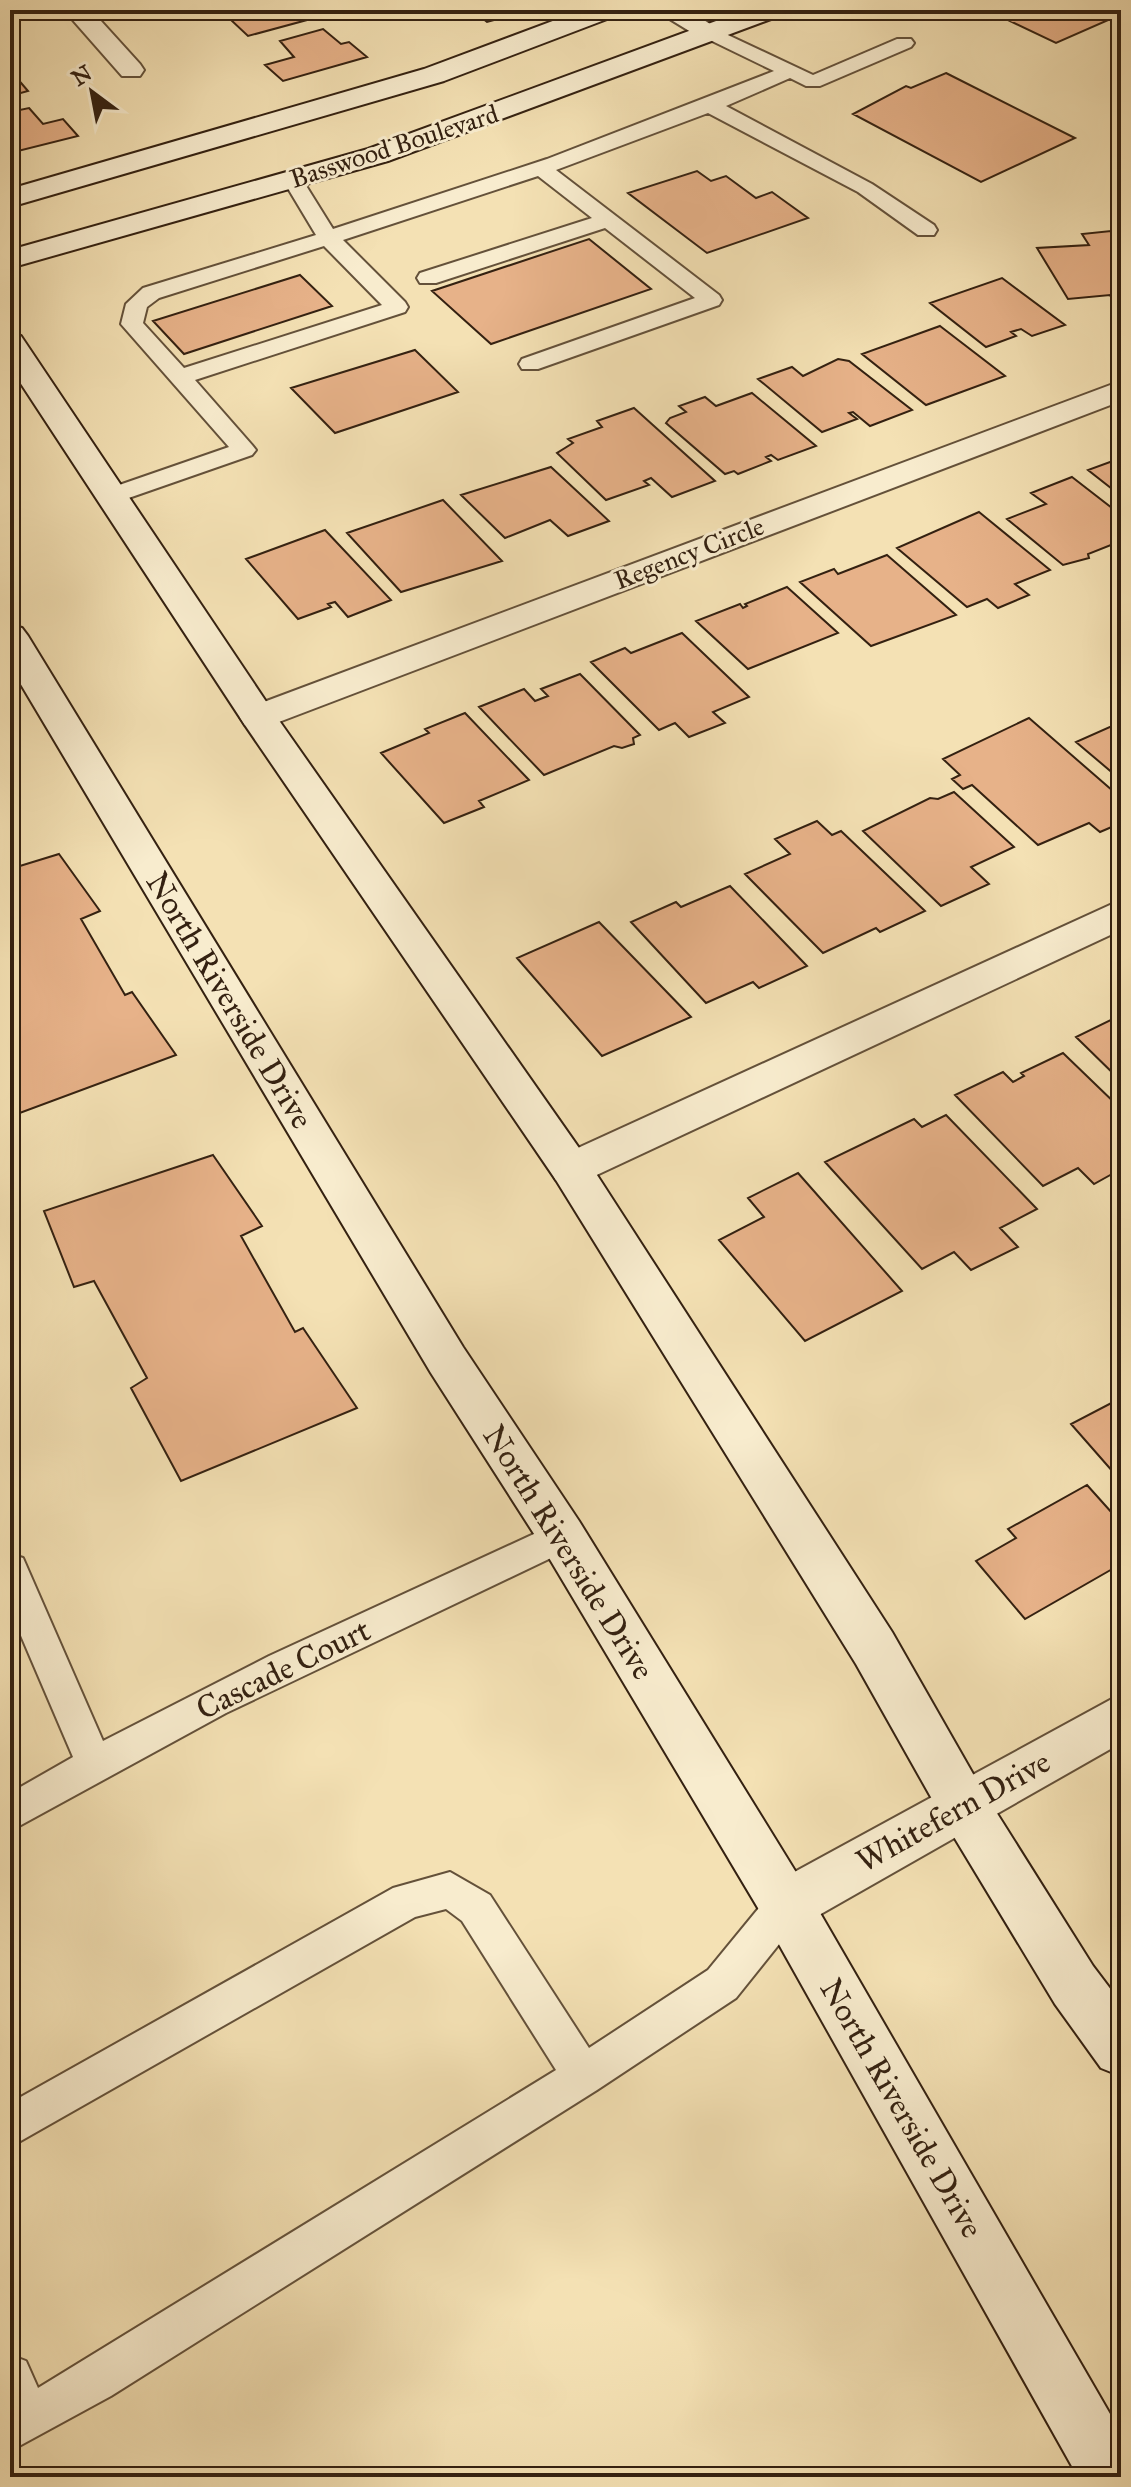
<svg xmlns="http://www.w3.org/2000/svg" width="1131" height="2487" font-family="'IM FELL Great Primer',serif">
	<style>
		.building { fill: #e7b289; stroke: #342111; stroke-width: 2 }
		.lines { fill: none; stroke-linecap: round; stroke-linejoin: round }
		.service-casing { stroke: #64513a; stroke-width: 4 }
		.minor-casing { stroke: #64513a; stroke-width: 4 }
		.secondary-casing { stroke: #342111; stroke-width: 4 }
		.service { fill: #f8ecce; fill-rule: evenodd }
		.minor { fill: #f8ecce; fill-rule: evenodd }
		.secondary { fill: #f8ecce; fill-rule: evenodd }
		.labels { text-anchor: middle; stroke-width: 6; stroke-linejoin: round; paint-order: stroke }
		.far-street-label { font-size: 26px; fill: #342111; stroke: #f8ecce }
		.street-label { font-size: 32px; fill: #342111; stroke: #f8ecce }
	</style>
	<rect width="100%" height="100%" fill="#f4e1b4"/>
	<filter id="stains"><feTurbulence type="fractalNoise" baseFrequency=".0025" numOctaves="4"/><feColorMatrix values="0 0 0 0 .2 0 0 0 0 .09 0 0 0 0 .02 0 0 0 .5 -.17"/></filter>
	<radialGradient id="worn" r=".72"><stop offset=".6" stop-color="#630" stop-opacity="0"/><stop offset="1" stop-color="#630" stop-opacity=".3"/></radialGradient>
	<path class="building" d="M242,10H312L299,14L307,20L248,36L231,20L248,15Z
		M472,10H520L523,12L487,22Z
		M1035,10H1082L1106,21L1056,43L1010,21Z
		M323,29L341,44L349,42L367,57L283,81L265,65L294,57L280,41Z
		M10,70L28,91L10,96Z
		M946,73L1075,138L981,182L853,114L906,86L911,88Z
		M29,108L43,124L63,119L78,136L10,153V112Z
		M697,171L711,181L726,176L756,198L772,192L808,218L707,253L628,193Z
		M1111,231L1121,243V298L1112,299L1110,295L1068,299L1037,248L1089,245L1082,234Z
		M589,239L651,289L491,344L432,291Z
		M300,275L332,306L184,354L153,321Z
		M1002,278L1065,325L1032,336L1021,329L1011,332L1016,336L986,347L930,303Z
		M940,326L1005,376L926,405L862,354Z
		M415,350L458,392L335,433L291,388Z
		M838,359L849,361L912,410L870,426L853,412L849,413L857,419L822,432L758,379L792,367L803,376Z
		M752,393L816,446L778,460L771,455L766,457L771,461L738,474L734,471L725,474L666,423L670,418L686,412L679,406L705,397L716,406Z
		M634,408L715,481L672,497L651,478L644,481L649,485L606,500L557,453L573,443L568,439L602,427L597,421Z
		M1121,458V496L1088,470Z
		M551,467L609,521L568,536L550,520L505,538L461,495Z
		M1072,477L1121,515V541L1088,554L1089,558L1063,565L1007,519L1046,504L1031,493Z
		M443,500L502,561L401,592L347,533Z
		M979,512L1050,570L1015,584L1029,595L998,608L987,599L967,607L897,548Z
		M325,530L391,600L348,617L335,602L328,604L331,607L298,619L246,559Z
		M887,555L956,615L871,646L800,582L834,569L838,574Z
		M787,587L838,633L748,669L696,621L740,604L743,608L747,606L745,604Z
		M682,633L749,697L713,712L725,723L689,737L675,723L659,730L591,662L625,648L631,653Z
		M580,674L640,735L633,738L634,744L622,748L614,746L544,775L479,707L524,689L535,701L548,696L541,689Z
		M465,713L529,780L479,801L484,807L444,823L381,753L429,733L425,729Z
		M1029,718L1121,798V823L1100,832L1089,823L1038,845L972,785L963,789L952,779L960,775L943,759Z
		M1121,722V780L1076,742Z
		M954,792L1014,847L971,867L989,884L941,906L863,831L930,798L938,799Z
		M817,821L832,835L841,831L925,911L880,932L876,928L823,953L745,874L790,854L775,839Z
		M59,854L100,911L81,919L125,995L132,992L176,1055L17,1114L10,1101V869Z
		M730,886L807,966L759,988L753,982L706,1003L631,922L676,902L681,907Z
		M599,922L691,1017L602,1056L517,958Z
		M1121,1015V1081L1076,1037Z
		M1063,1053L1121,1109V1169L1094,1184L1078,1168L1043,1186L955,1095L1003,1072L1013,1082L1024,1076L1021,1073Z
		M946,1115L1037,1209L1000,1228L1018,1247L971,1270L954,1252L922,1269L825,1162L914,1119L922,1127Z
		M213,1155L262,1226L241,1236L295,1332L303,1328L357,1408L181,1481L131,1388L147,1378L94,1281L74,1287L44,1211Z
		M798,1173L902,1291L805,1341L719,1240L764,1217L748,1198Z
		M1121,1398V1481L1071,1424Z
		M1087,1485L1121,1523V1564L1025,1619L976,1561L1016,1538L1008,1529Z"/>
	<g class="lines">
		<g class="service-casing">
			<path id="service" d="M713,28L813,75L897,39H911L914,43L911,47L820,86H806L790,78L726,106L872,184L934,225L937,230L934,235H918L858,192L708,113L556,170L719,295L722,300L719,305L538,369H522L519,364L522,359L695,298L605,228L436,283H420L417,278L420,273L592,218L538,176L343,240L405,302L408,307L405,312L195,380L252,445L256,450L252,455L120,501H102L99,496L102,491L229,447L121,324L126,304L143,288L316,235L283,180L286,176H300L333,229L547,159L774,71L706,38L703,34L706,30ZM324,246L382,305L184,368L143,323L147,307L159,298Z
				M562,1521L574,1525L580,1536L574,1547L226,1713L10,1831V1793L73,1757L10,1610V1554L23,1558L103,1741L269,1656Z
				M450,1872L490,1895L589,2048L708,1970L772,1892L786,1886L800,1892L806,1905L800,1918L736,1998L597,2090L111,2396L10,2451V2355L26,2361L38,2388L556,2070L462,1921L446,1909L415,1917L10,2147V2103L393,1888Z"/>
		</g>
		<g class="minor-casing">
			<path id="minor" d="M64,10H91L140,64L144,70L140,76H122Z
				M655,10H688L726,34L722,40H704Z
				M1121,381V401L271,725L258,729L245,725L240,717L245,709Z
				M1121,900V930L586,1180L571,1185L556,1180L550,1169L556,1158Z
				M1121,1694V1743L805,1923L786,1930L767,1923L759,1905L767,1887Z"/>
		</g>
		<g class="secondary-casing">
			<path id="secondary" d="M582,10H619L615,16L444,81L10,207V189L424,69Z
				M746,10H783L779,16L388,161L10,268V250L368,149Z
				M10,334L21,336L271,709L586,1158L892,1632L981,1788L1093,1966L1121,2003V2076L1101,2068L1055,2004L945,1822L856,1664L556,1180L245,725L10,367Z
				M10,625L22,628L28,636L463,1347L579,1521L805,1887L1121,2433V2477H1078L767,1923L545,1551L431,1373L10,666Z"/>
		</g>
		<use href="#service" class="service"/>
		<use href="#minor" class="minor"/>
		<use href="#secondary" class="secondary"/>
	</g>
	<g class="labels">
		<g class="far-street-label">
			<text transform="translate(394 146) rotate(-18)" y="9">Basswood Boulevard</text>
			<text transform="translate(689 553) rotate(-21)" y="9">Regency Circle</text>
		</g>
		<g class="street-label">
			<text transform="translate(230 1000) rotate(59)" y="11">North Riverside Drive</text>
			<text transform="translate(569 1552) rotate(58)" y="11">North Riverside Drive</text>
			<text transform="translate(283 1669) rotate(-26)" y="11">Cascade Court</text>
			<text transform="translate(953 1811) rotate(-29)" y="11">Whitefern Drive</text>
			<text transform="translate(902 2108) rotate(60)" y="11">North Riverside Drive</text>
		</g>
	</g>
	<rect width="1131" height="2487" fill="none" stroke="#f4e1b4" stroke-width="40"/>
	<rect x="12" y="12" width="1107" height="2463" fill="none" stroke="#342111" stroke-width="4"/>
	<rect x="20" y="20" width="1091" height="2447" fill="none" stroke="#342111" stroke-width="2"/>
	<g transform="translate(92 92) rotate(328)" stroke="#f8ecce" stroke-width="6" paint-order="stroke">
	<path d="M0-6L14 30L0 20L-14 30Z" fill="#342111"/>
	<text y="-12" font-size="22" font-weight="bold" text-anchor="middle" fill="#342111">N</text>
	</g>
	<rect width="100%" height="100%" filter="url(#stains)"/>
	<rect width="100%" height="100%" fill="url(#worn)"/>
</svg>
